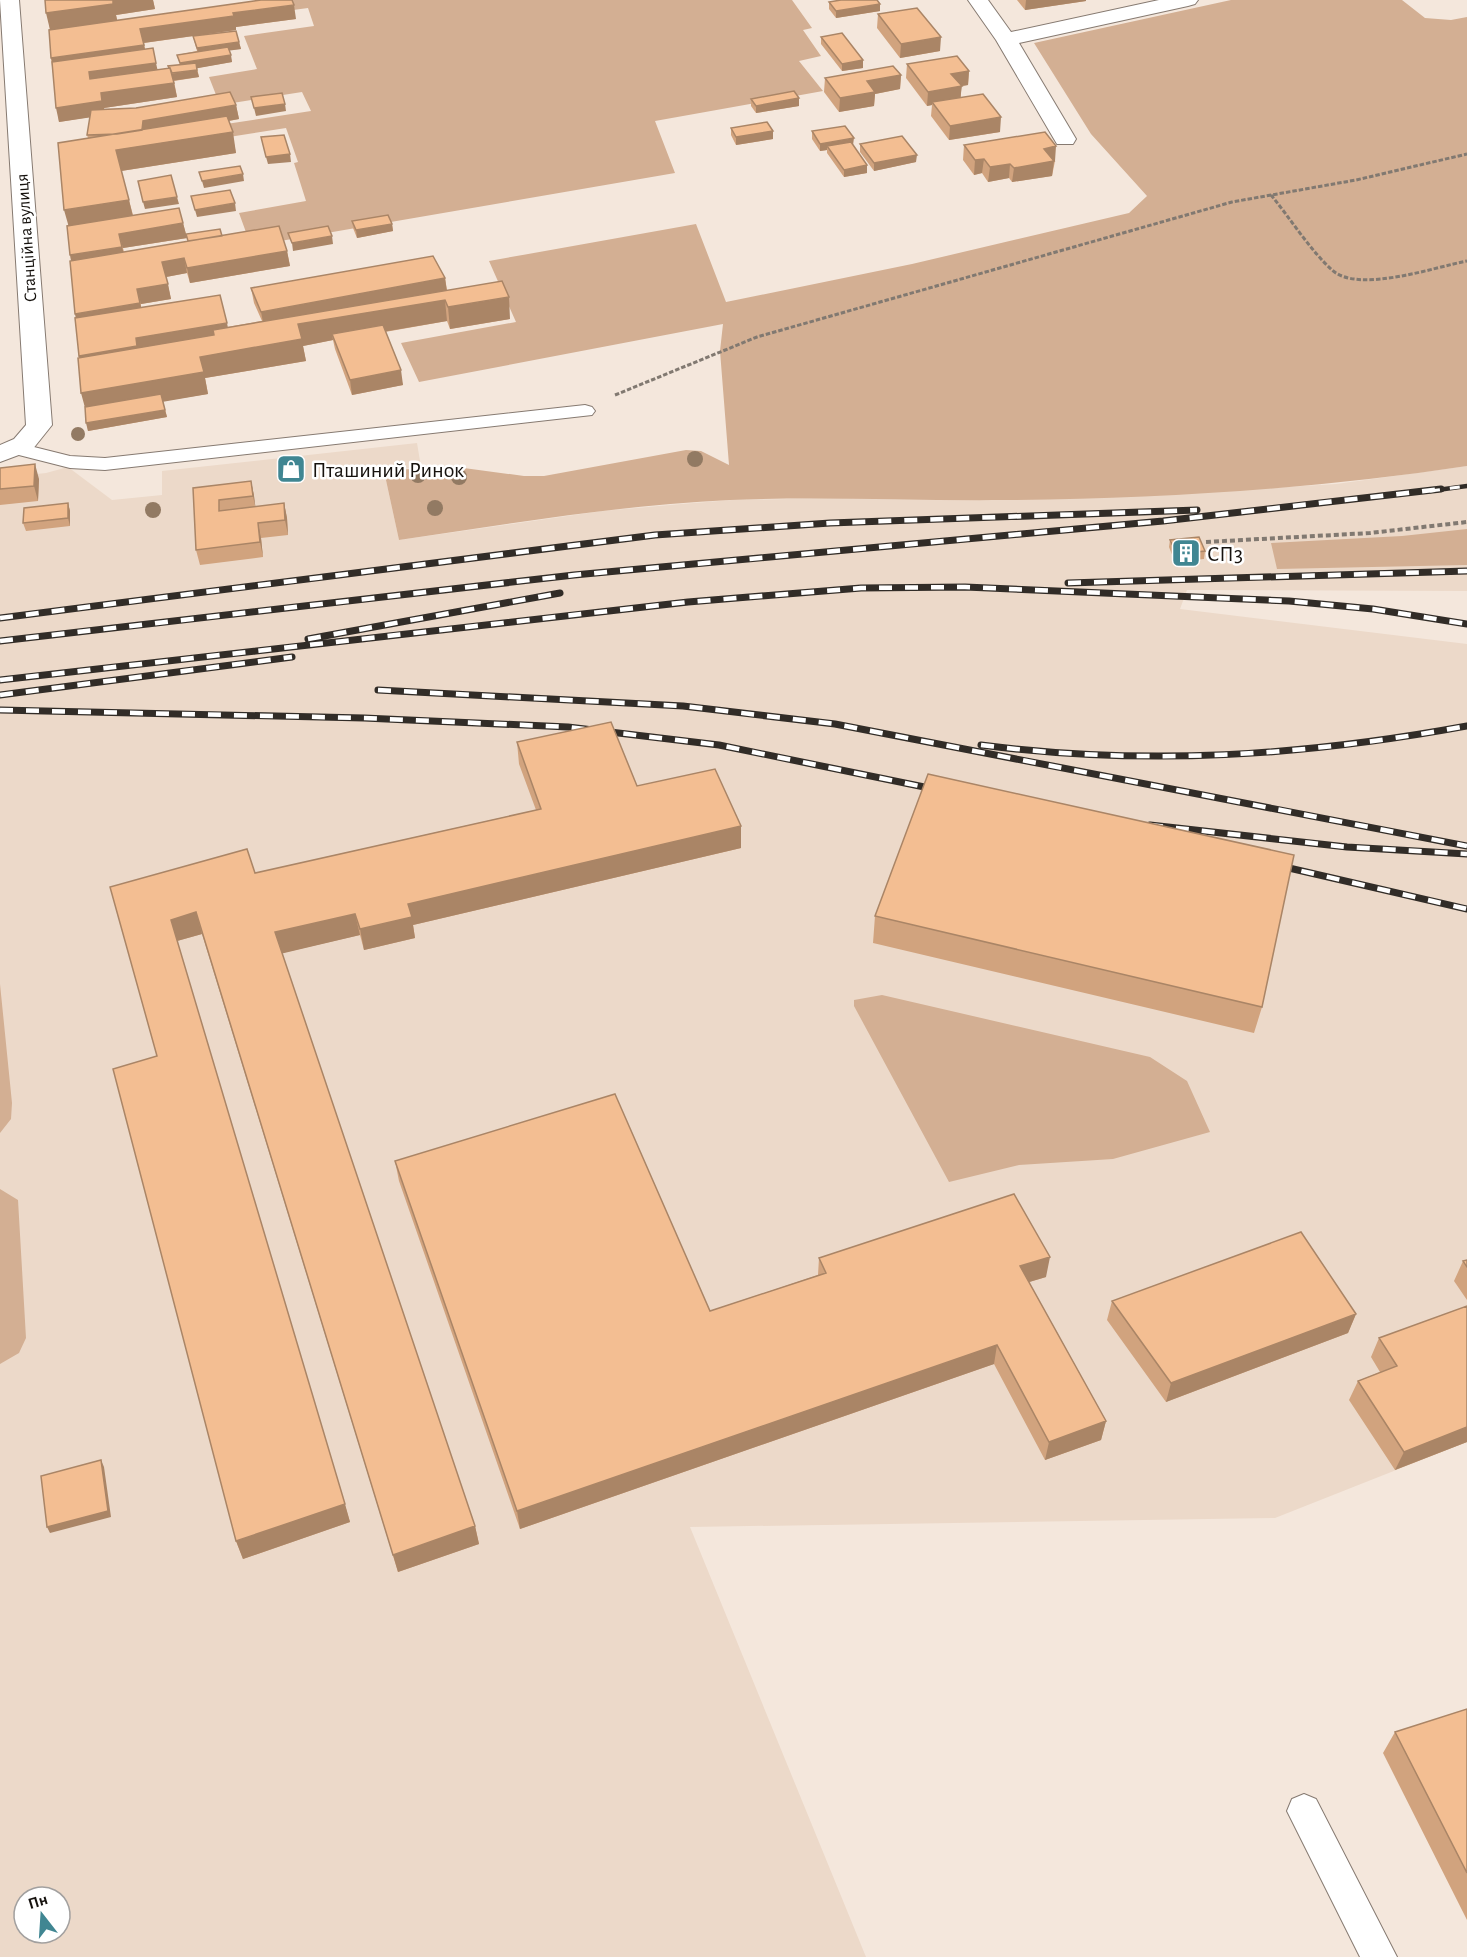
<svg xmlns="http://www.w3.org/2000/svg" width="1467" height="1957" font-family="'Alegreya Sans',sans-serif">
	<style>
		.built { fill: #ecd9c9; fill-rule: evenodd }
		.green { fill: #d3af93 }
		.lines { fill: none; stroke-linecap: round; stroke-linejoin: round }
		.lane-casing { stroke: #867a71; stroke-width: 2 }
		.street-casing { stroke: #867a71; stroke-width: 2 }
		.path-far1 { stroke: #817971; stroke-width: 3; stroke-dasharray: 4.5 2; stroke-linecap: butt }
		.path { stroke: #817971; stroke-width: 4; stroke-dasharray: 5 3; stroke-linecap: butt }
		.lane { fill: #fff; fill-rule: evenodd }
		.street { fill: #fff; fill-rule: evenodd }
		.rail-far1-casing { stroke: #312c27; stroke-width: 4.5 }
		.rail-casing { stroke: #312c27; stroke-width: 7 }
		.rail-far1 { stroke: #fff; stroke-width: 3; stroke-dasharray: 10; stroke-linecap: butt }
		.rail { stroke: #fff; stroke-width: 4.5; stroke-dasharray: 13; stroke-linecap: butt }
		.tree { fill: #927a63 }
		.wall { fill: #d1a37e }
		.shaded-wall { fill: #aa8566 }
		.building { fill: #f3be92; stroke: #aa8566; stroke-width: 1.5 }
		.labels { text-anchor: middle; stroke-width: 5; stroke-linejoin: round; paint-order: stroke }
		.far-street-label { font-size: 18px; fill: #16120e; stroke: #fff }
		.poi-label { font-size: 22px; fill: #16120e; stroke: #fff; text-anchor: start }
	</style>
	<rect width="100%" height="100%" fill="#f4e7dc"/>
	<path class="built" d="M417,443L421,467L384,471L399,540L602,511L681,504L732,500L1219,491L1336,484L1467,466V591L1187,590L1180,609L1467,644V1442L1275,1518L690,1527L866,1957H0V478L46,473L68,467L112,500L162,495V471ZM24,1897H60V1933H24Z"/>
	<path class="green" d="M289,0H792L812,28L803,30L821,56L799,61L823,91L655,121L675,173L251,246L239,213L306,201L294,163L298,162L286,128L184,144L180,131L311,111L302,92L220,105L209,77L257,69L244,36L314,26L308,8L293,10Z
		M1231,0H1402L1425,18L1451,20L1467,17V466C1315,489 1159,499 1005,500C914,501 822,496 730,500C619,505 509,524 399,540L384,471L449,466L524,476H544L686,450L701,451L729,465L720,351L723,324L419,382L401,343L516,322L489,261L696,224L726,302L912,264L1129,213L1147,196L1091,134L1034,43Z
		M1467,529V565L1277,569L1271,543L1402,536Z
		M0,984L12,1103L11,1119L0,1133Z
		M882,995L1150,1057L1187,1081L1210,1132L1113,1159L1019,1165L949,1182L854,1006V1000Z
		M0,1189L18,1200L26,1338L19,1353L0,1364Z"/>
	<g class="lines">
		<g class="lane-casing">
			<path id="lane" d="M585,405L592,407L595,411L592,415L105,470L70,468L11,453L8,449L11,445L18,443L70,456L105,458Z
				M1304,1794L1316,1799L1397,1957H1360L1287,1811L1292,1799Z"/>
		</g>
		<g class="street-casing">
			<path id="street" d="M0,0H19L52,425L32,450L0,462V445L14,439L26,425Z
				M968,0H988L1011,32L1159,0H1198L1195,4L1188,6L1019,43L1076,139L1073,144H1057L1054,139L996,40Z"/>
		</g>
		<path class="path-far1" d="M1271,195C1290,218 1310,250 1332,270C1358,294 1435,267 1467,261
			M615,395L757,337L1232,202L1356,180L1467,154"/>
		<path class="path" d="M1206,542L1370,533L1467,522"/>
		<use href="#lane" class="lane"/>
		<use href="#street" class="street"/>
		<g class="rail-far1-casing">
			<path id="rail-far1" d="M1430,491L1467,486"/>
		</g>
		<g class="rail-casing">
			<path id="rail" d="M1068,583L1467,571
				M0,618L655,535L830,523L1197,510
				M308,639L560,593
				M0,641L574,575L1163,521L1441,489
				M0,680L688,602L861,588L965,587L1289,601L1373,609L1467,624
				M378,690L683,706L835,724L1467,846
				M0,695L292,657
				M0,710L364,718L568,727L719,745L939,790
				M981,745C1147,766 1303,756 1467,726
				M1150,825L1347,847L1467,854
				M1276,865L1467,909"/>
		</g>
		<use href="#rail-far1" class="rail-far1"/>
		<use href="#rail" class="rail"/>
	</g>
	<g class="tree">
		<circle cx="78" cy="434" r="7"/>
		<circle cx="695" cy="459" r="8"/>
		<circle cx="418" cy="475" r="8"/>
		<circle cx="459" cy="477" r="8"/>
		<circle cx="435" cy="508" r="8"/>
		<circle cx="153" cy="510" r="8"/>
	</g>
	<path class="wall" d="M45,0H153L155,9L116,15L117,20L296,19L236,27V30L144,43L145,49L158,70L169,68L180,65L177,55L197,51L193,36L239,42L241,49L229,50L232,62L197,68L199,77L174,81L177,97L104,108V110L236,105L239,119L229,121L236,153L121,171L133,215L183,223L187,238L123,248L124,252L222,236L287,251L290,266L190,283L187,273L166,277L171,299L141,304V307L227,327L262,321L254,303L251,288L445,278L447,290L510,319L450,329L447,321L385,332L403,385L352,395L335,349L333,340L303,346L306,361L205,378L208,394L163,401L167,417L88,431L79,357L68,226L88,138L87,135L90,117L59,122L51,58L50,29Z
		M1017,0H1086V1L1025,10Z
		M829,2L880,11L836,18L829,9Z
		M878,14L940,51L900,58L877,28Z
		M821,37L863,60V68L842,71L821,44Z
		M907,64L969,71L968,85L961,86V97L1000,132L949,140L931,116L932,105L927,106L906,78Z
		M901,75L900,89L875,94L874,106L839,112L824,92L825,78Z
		M751,99L799,106L756,113L751,106Z
		M731,128L773,131V139L736,145L731,135Z
		M812,131L853,145L867,165V173L844,177L827,153V150L820,151L812,139Z
		M860,144L916,162L874,171L860,152Z
		M964,145L1055,161L1052,176L1012,182L1009,178L988,182L982,173L974,175L963,160Z
		M352,221L392,224L393,231L357,238L353,228Z
		M0,468L39,479L38,501L0,505Z
		M251,481L254,496L255,507L284,503L287,518L288,535L261,538L263,557L200,565L196,550L193,488Z
		M68,503L70,511V526L26,531L23,523Z
		M1170,540L1205,551L1204,559L1175,562L1169,547Z
		M517,742L637,786L741,826V848L413,925L415,938L364,950L360,935L282,953L475,1526L479,1544L398,1572L202,934L177,941L350,1522L243,1559L236,1541L157,1056L110,887L255,873L536,810L519,764Z
		M875,916L1262,1007L1254,1033L873,943Z
		M395,1161L710,1311L818,1275L819,1258L1046,1277L1029,1282L1106,1421L1101,1440L1045,1460L994,1364L520,1529L399,1181Z
		M1467,1260V1300L1454,1281L1463,1261Z
		M1112,1301L1356,1314L1348,1333L1166,1402L1107,1320Z
		M1467,1306V1442L1395,1470L1349,1400L1358,1381L1380,1372L1371,1357L1379,1338Z
		M1467,1709V1920L1383,1753L1395,1732Z"/>
	<path class="shaded-wall" d="M112,0H153L155,9L116,15L118,24L51,34L46,13Z
		M1026,0H1086V1L1025,10Z
		M880,4V11L836,18V11Z
		M294,5L296,19L236,27V30L143,43L140,29L233,13Z
		M941,37L940,51L900,58L901,44Z
		M239,42L241,49L198,55L197,48Z
		M144,45L147,59L55,72L51,58Z
		M231,55L232,62L182,71L180,63Z
		M863,60V68L842,71V64Z
		M156,63L159,77L92,87L89,72Z
		M197,70L199,77L171,81L170,74Z
		M969,71L968,85L950,88L951,74Z
		M901,75L900,89L875,94L874,106L839,112L840,98L867,81Z
		M174,83L177,97L104,108L106,115L59,122L56,108L101,93Z
		M962,86L960,100L932,102V105L927,106L928,92Z
		M799,98V106L756,113V106Z
		M285,104L286,111L256,116L254,108Z
		M236,105L239,119L147,135L233,132L236,153L121,171L116,150L142,132L143,121Z
		M1001,117L1000,132L949,140L950,126Z
		M773,131V139L736,145V137Z
		M854,138L853,145L827,146V150L820,151V144Z
		M1056,146L1055,161L1049,162L1054,161L1052,176L1012,182L1014,168L1044,149Z
		M290,154L291,162L268,164L266,157Z
		M917,155L916,162L874,171V163Z
		M984,159L982,173L974,175L975,160Z
		M1010,164L1009,178L988,182L990,167Z
		M867,165V173L844,177V170Z
		M243,174L244,181L204,188L202,181Z
		M177,197L179,204L145,209L143,202Z
		M129,200L134,221L70,231L64,210Z
		M235,203L236,211L197,217L195,210Z
		M183,223L187,238L123,248L119,234Z
		M392,224L393,231L357,238L356,230Z
		M332,236L333,244L293,251L292,243Z
		M122,247L126,261L73,270L70,255Z
		M287,251L290,266L190,283L187,268Z
		M184,258L187,273L166,277L162,262Z
		M445,278L447,292L264,327L261,312Z
		M168,284L171,299L141,304L137,289Z
		M509,297L510,319L450,329L448,307Z
		M445,300L447,321L335,340L332,334L333,340L303,346L306,361L205,378L208,394L87,415L81,393L200,357L298,324Z
		M140,303L144,318L79,329L75,314Z
		M227,323L230,338L215,341L83,371L79,356L136,338Z
		M401,370L403,385L352,395L350,380Z
		M165,410L167,417L88,431L86,423Z
		M35,464L39,479L38,501L34,486Z
		M251,481L254,496L256,511L253,496Z
		M68,503L70,511V526L68,518Z
		M284,503L287,518L288,535L285,520Z
		M258,523L261,538L263,557L260,542Z
		M741,826V848L413,925L415,938L364,950L360,929L408,904Z
		M196,912L202,934L177,941L171,920Z
		M355,914L360,935L280,954L275,932Z
		M1050,1257L1046,1277L1016,1286L1020,1266Z
		M1356,1314L1348,1333L1166,1402L1171,1383Z
		M997,1345L994,1364L520,1529L517,1511Z
		M1106,1421L1101,1440L1045,1460L1049,1442Z
		M1467,1427V1442L1395,1470L1404,1452Z
		M101,1460L104,1467L111,1517L50,1533L47,1527Z
		M345,1504L350,1522L243,1559L236,1541Z
		M475,1526L479,1544L398,1572L393,1555Z"/>
	<path class="building" d="M45,0H113V4L46,13Z
		M261,0H292L294,5L233,13L234,16L140,29L144,45L51,58L49,30Z
		M841,0H877L880,4L836,11L829,2Z
		M917,8L941,37L901,44L878,14Z
		M236,31L239,42L197,48L193,36Z
		M842,33L863,60L842,64L821,37Z
		M228,47L231,55L180,63L177,55Z
		M153,48L156,63L89,72L90,79L170,68L174,83L101,93L102,101L56,108L52,62Z
		M957,56L969,71L951,74L962,86L928,92L907,64Z
		M196,63L197,70L172,73L170,68H169L168,66Z
		M893,66L901,75L867,81L875,92L840,98L825,78Z
		M794,91L799,98L756,106L751,99Z
		M230,92L236,105L143,121L142,130L117,134L87,135L91,110L136,108Z
		M282,93L285,104L254,108L251,97Z
		M983,94L1001,117L950,126L932,102Z
		M227,116L233,132L116,150L129,200L64,210L58,143Z
		M767,122L773,131L736,137L731,128Z
		M845,126L854,138L820,144L812,131Z
		M1045,132L1056,146L1044,149L1054,161L1014,168L1010,164L990,167L984,159L975,160L964,145Z
		M284,135L290,154L266,157L261,137Z
		M902,136L917,155L874,163L860,144Z
		M851,142L867,165L844,170L827,146Z
		M240,166L243,174L202,181L199,172Z
		M171,175L177,197L143,202L138,181Z
		M230,190L235,203L195,210L191,196Z
		M179,208L183,223L119,234L122,247L70,255L67,226Z
		M388,215L392,224L356,230L352,221Z
		M279,226L287,251L187,268L184,258L162,262L168,284L137,289L140,303L75,314L70,261Z
		M328,226L332,236L292,243L288,233Z
		M220,229L222,236L188,241L186,234Z
		M433,256L445,278L261,312L251,288Z
		M502,281L509,297L448,307L445,300L298,324L302,339L200,357L204,372L81,393L78,358L214,335L213,330Z
		M220,295L227,323L136,338L137,346L79,356L75,318Z
		M383,325L401,370L350,380L332,334Z
		M161,394L165,410L86,423L85,407Z
		M35,464L34,486L0,489V468Z
		M251,481L253,496L219,500V511L284,503L285,520L258,523L260,542L196,550L193,488Z
		M68,503V518L23,523L24,508Z
		M1199,537L1205,551L1177,554L1170,540Z
		M611,722L637,786L715,769L741,826L408,904L412,917L360,929L355,914L275,932L475,1526L393,1555L196,912L171,920L345,1504L236,1541L113,1069L157,1056L110,887L247,849L255,873L541,809L517,742Z
		M928,774L1294,855L1262,1007L875,916Z
		M615,1094L710,1311L826,1273L819,1258L1014,1194L1050,1257L1020,1266L1106,1421L1049,1442L997,1345L517,1511L395,1161Z
		M1301,1232L1356,1314L1171,1383L1112,1301Z
		M1467,1260V1267L1463,1261Z
		M1467,1306V1427L1404,1452L1358,1381L1397,1366L1379,1338Z
		M101,1460L108,1511L47,1527L41,1476Z
		M1467,1709V1873L1395,1732Z"/>
	<defs>
		<g id="shop-square" transform="scale(1.5)"><rect x="-9" y="-9" width="18" height="18" rx="4" fill="#408692" stroke="#fff"/><path d="M-5-2.5h2.3a2.7 3.5 0 0 1 5.4 0H5L5.5 6h-11ZM-1.5-2.5h3a1.5 2.3 0 0 0-3 0Z" fill="#fff"/></g>
		<g id="building-square" transform="scale(1.5)"><rect x="-9" y="-9" width="18" height="18" rx="4" fill="#408692" stroke="#fff"/><path d="M-4-6H4V6H1V3H-1V6H-4ZM-2.5-4.3h1.7v1.8h-1.7ZM.8-4.3h1.7v1.8H.8ZM-2.5-1h1.7V.8h-1.7ZM.8-1h1.7V.8H.8Z" fill="#fff"/></g>
	</defs>
	<g fill-rule="evenodd">
		<use href="#shop-square" x="291" y="469"/>
		<use href="#building-square" x="1186" y="553"/>
	</g>
	<g class="labels">
		<g class="far-street-label">
			<text transform="translate(26 238) rotate(-94)" y="6">Станційна вулиця</text>
		</g>
		<g class="poi-label">
			<text x="312" y="477">Пташиний Ринок</text>
			<text x="1207" y="561">СП3</text>
		</g>
	</g>
	<g transform="translate(42 1915) rotate(343)"><circle r="28" fill="#ffffff" stroke="#a2a09f" stroke-width="1.5"/>
	<path d="M0-4.5L10 22L0 15L-10 22Z" fill="#408692"/>
	<text y="-9" font-size="16" font-weight="bold" text-anchor="middle" fill="#16120e">Пн</text>
	</g>
</svg>
